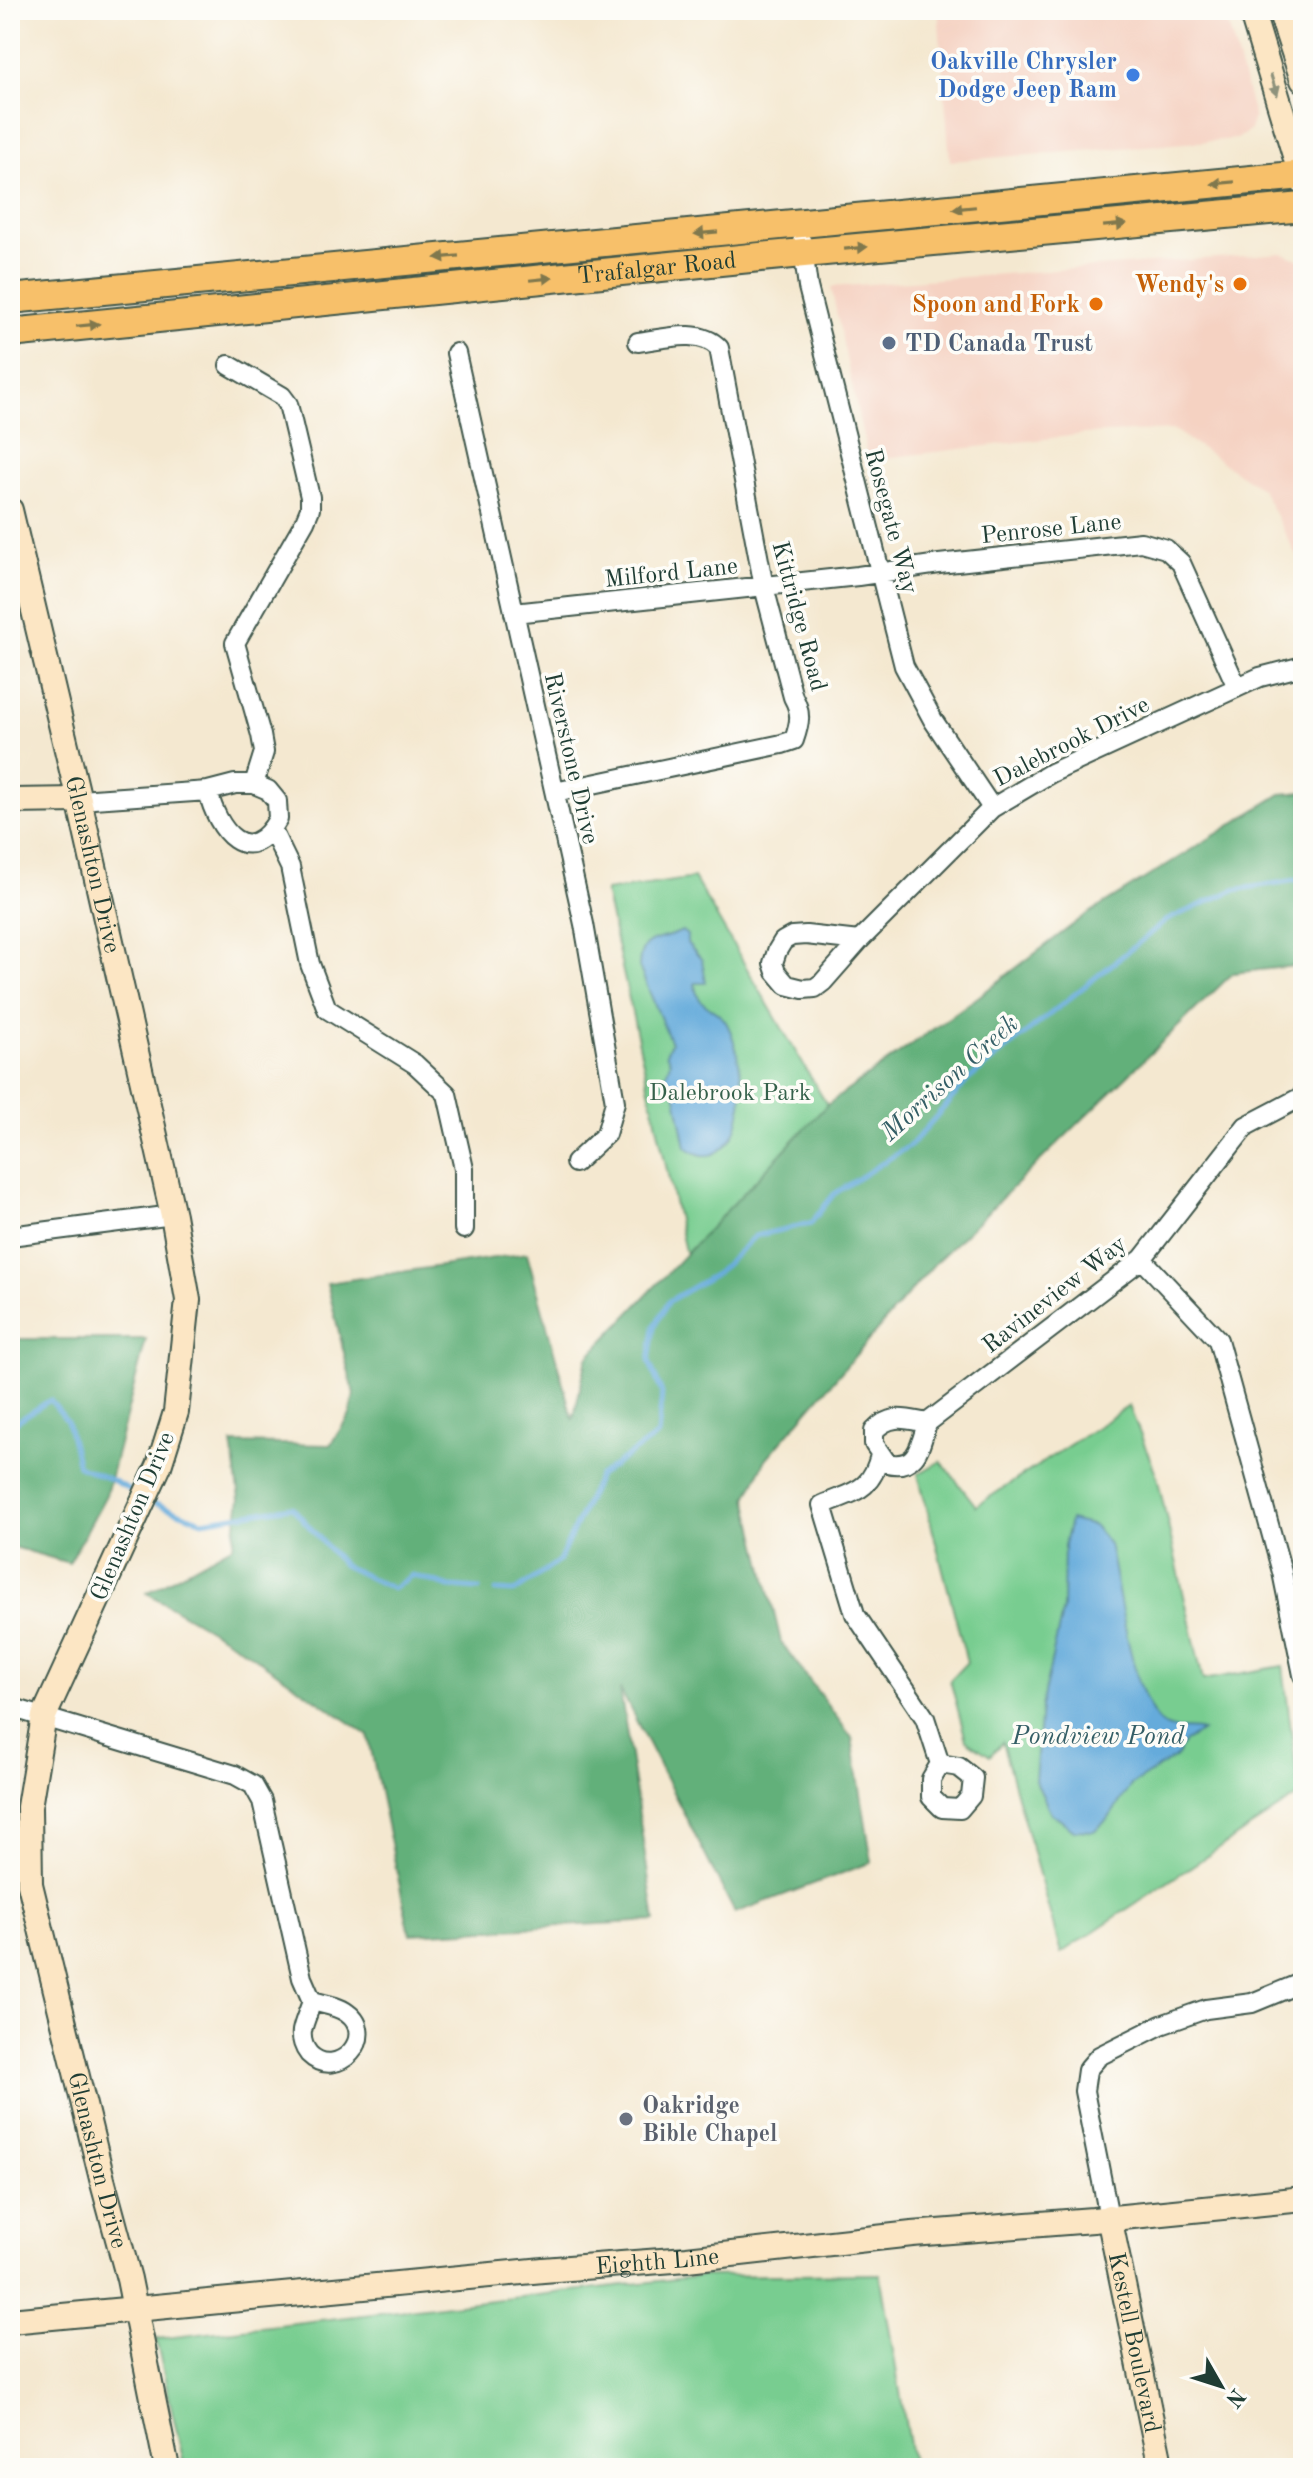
<svg xmlns="http://www.w3.org/2000/svg" width="1313" height="2478" font-family="'Old Standard TT',serif">
	<style>
		.built { fill: #f5d2c2 }
		.green { fill: #78cd90; stroke: #4c8562; stroke-width: 2 }
		.forest { fill: #62b07a; stroke: #407657; stroke-width: 2 }
		.water { fill: #65abdb; stroke: #427488; stroke-width: 2 }
		.lines { fill: none; stroke-linecap: round; stroke-linejoin: round }
		.stream { stroke: #65abdb; stroke-width: 5 }
		.street-casing { stroke: #3f574b; stroke-width: 22 }
		.secondary-casing { stroke: #3f574b; stroke-width: 28 }
		.primary-casing { stroke: #3f574b; stroke-width: 32 }
		.street { stroke: #fff; stroke-width: 18 }
		.secondary { stroke: #fce6c4; stroke-width: 24 }
		.primary { stroke: #f7c06b; stroke-width: 28 }
		.oneway { fill: #8e927c }
		.oneway2 { fill: #80784d }
		.shop-dot { fill: #3f7fe0; stroke: #fdfcf7; stroke-width: 3 }
		.food-dot { fill: #e8710a; stroke: #fdfcf7; stroke-width: 3 }
		.service-dot { fill: #5c6f8a; stroke: #fdfcf7; stroke-width: 3 }
		.worship-dot { fill: #6b7280; stroke: #fdfcf7; stroke-width: 3 }
		.labels { text-anchor: middle; stroke-width: 7; stroke-linejoin: round; paint-order: stroke }
		.shop-label { font-size: 24px; font-weight: bold; fill: #366cbe; stroke: #fdfcf7; text-anchor: end }
		.street-label { font-size: 24px; fill: #1f3d34; stroke: #fdfcf7 }
		.food-label { font-size: 24px; font-weight: bold; fill: #c56008; stroke: #fdfcf7; text-anchor: end }
		.service-label { font-size: 24px; font-weight: bold; fill: #4e5e75; stroke: #fdfcf7; text-anchor: start }
		.park-label { font-size: 24px; fill: #35614b; stroke: #fdfcf7 }
		.worship-label { font-size: 24px; font-weight: bold; fill: #5b616d; stroke: #fdfcf7; text-anchor: start }
		.water-label { font-size: 26px; font-style: italic; fill: #345e66; stroke: #fdfcf7 }
	</style>
	<rect width="100%" height="100%" fill="#fdfcf7"/>
	<filter id="ink" filterUnits="userSpaceOnUse"><feTurbulence type="fractalNoise" baseFrequency=".0125" numOctaves="2"/><feDisplacementMap in="SourceGraphic" scale="16" xChannelSelector="R" yChannelSelector="G"/><feConvolveMatrix kernelMatrix="1 2 1 2 8 2 1 2 1" color-interpolation-filters="sRGB"/></filter>
	<filter id="wash" filterUnits="userSpaceOnUse"><feTurbulence type="fractalNoise" baseFrequency=".006" numOctaves="4" result="noise"/><feDisplacementMap in="SourceGraphic" scale="32" xChannelSelector="R" yChannelSelector="G"/><feGaussianBlur stdDeviation="1.8" result="paint"/><feColorMatrix in="noise" values="0 0 0 0 0 0 0 0 0 0 0 0 0 0 0 0 0 1.4 0 .05"/><feComposite in="paint" operator="in"/></filter>
	<g filter="url(#wash)">
		<rect width="100%" height="100%" fill="#f4e8d0"/>
		<path class="built" d="M938,10H1224L1254,115L1250,130L1237,139L950,161Z
			M1283,253L1300,260L1303,269V559L1299,561L1262,489L1174,430L1086,434L868,460L831,287Z"/>
		<path class="green" d="M694,878L827,1105L686,1256L605,891Z
			M1129,1406L1157,1476L1203,1680L1283,1666L1299,1795L1061,1953L1002,1742L990,1756L966,1740L950,1680L967,1662L918,1474L941,1461L976,1506Z
			M880,2274L913,2468H185L156,2339L702,2276Z"/>
		<path class="forest" d="M1303,792V965L1233,973L935,1263L766,1459L747,1498L781,1642L852,1738L872,1862L735,1913L620,1689L655,1921L410,1934L368,1735L238,1646L147,1593L233,1545L240,1499L232,1443L330,1445L350,1415L354,1394L327,1283L527,1253L573,1420L587,1358L827,1105L978,997L1083,917L1281,794Z
			M10,1339H146L106,1495L69,1563L10,1546Z"/>
		<path class="water" d="M682,931L687,935V943L702,960L706,983H695C696,1010 718,1006 727,1024C743,1055 753,1129 719,1151C707,1159 697,1155 686,1147L675,1092L663,1084L670,1062L666,1053L671,1043L639,967C640,934 659,943 682,931Z
			M1070,1520L1094,1526L1109,1544C1118,1584 1132,1697 1161,1723C1173,1734 1189,1726 1202,1731L1185,1742L1177,1756L1131,1785L1109,1818L1094,1831L1074,1830L1051,1813L1035,1780L1041,1707L1063,1609L1064,1545Z"/>
		<g class="lines">
			<path class="stream" d="M10,1426L50,1400L67,1421L78,1466L114,1481L139,1495
				M151,1502L202,1521L292,1507L343,1565L393,1589L412,1575L450,1587L479,1589
				M496,1591L514,1592L559,1561L599,1476L658,1435L662,1393L649,1361L654,1327L669,1301L717,1273L755,1236L811,1223L834,1194L912,1144L968,1080L1167,920L1234,890L1303,879"/>
		</g>
	</g>
	<g filter="url(#ink)">
		<g class="lines">
			<g class="street-casing">
				<path id="street" d="M802,242L808,287L904,666L933,720L992,808
					M456,353L584,924L615,1102L606,1134L575,1163
					M229,365L282,396L288,404L310,497V509L305,521L235,643L261,735L264,752L254,784
					M514,613L858,576L939,564L1141,542L1166,549L1181,563L1237,687
					M555,792L782,744L794,740C800,723 802,713 793,697L764,587L719,348C700,327 663,339 638,342
					M79,800L208,791L235,784H254L268,790L277,801L278,819C248,871 217,830 208,791
					M272,830L290,867L310,964L327,1009L415,1064L447,1094L464,1169V1229
					M859,941L806,935L792,936L783,941L777,951L773,963L776,972L787,985L803,989L815,988L823,982L859,941L992,808L1051,773L1260,677L1303,666
					M10,1236L173,1215
					M1142,1259L1218,1340L1282,1572L1303,1675
					M927,1423C906,1419 890,1413 874,1431V1444L887,1463C917,1470 920,1446 927,1423L1142,1259L1246,1126L1303,1096
					M880,1455C871,1492 854,1491 822,1505L855,1614L925,1718L940,1764
					M10,1707L235,1775L253,1785L262,1801L302,1978L312,2001
					M940,1764L959,1767L973,1778L971,1796L960,1809L942,1808L931,1797V1779Z
					M312,2001C323,2004 338,2006 347,2013C379,2036 337,2082 309,2054C304,2048 301,2039 302,2031C304,2021 309,2011 312,2001Z
					M1109,2217L1084,2091L1087,2070L1099,2056L1161,2025L1206,2009L1252,2003L1303,1982"/>
			</g>
			<g class="secondary-casing">
				<g id="secondary">
					<path d="M1251,10L1303,182"/>
					<path d="M1280,10L1303,80"/>
					<path id="s1" d="M10,510L79,800L173,1215L188,1300L176,1412L159,1466L44,1716L29,1807L30,1884L103,2183L129,2279L167,2468"/>
					<path d="M10,801L79,800"/>
					<path id="s2" d="M1109,2217L1161,2468"/>
					<path id="s3" d="M10,2321L543,2270L687,2259L912,2234L1093,2220L1303,2199"/>
				</g>
			</g>
			<g class="primary-casing">
				<g id="primary">
					<path d="M10,299L1303,175"/>
					<path id="s4" d="M10,333L760,257L1303,207"/>
				</g>
			</g>
			<use href="#street" class="street"/>
			<use href="#secondary" class="secondary"/>
			<use href="#primary" class="primary"/>
		</g>
		<defs><path id="oneway-solid" d="M-6-.8H1V-3.2L6.5 0L1 3.2V.8H-6Z" transform="scale(2)"/></defs>
		<use class="oneway" href="#oneway-solid" transform="translate(1274 85) rotate(73)"/>
		<g class="oneway2">
			<use href="#oneway-solid" transform="translate(1223 183) rotate(175)"/>
			<use href="#oneway-solid" transform="translate(964 208) rotate(174)"/>
			<use href="#oneway-solid" transform="translate(1115 225) rotate(-5)"/>
			<use href="#oneway-solid" transform="translate(706 233) rotate(175)"/>
			<use href="#oneway-solid" transform="translate(856 248) rotate(-5)"/>
			<use href="#oneway-solid" transform="translate(447 257) rotate(175)"/>
			<use href="#oneway-solid" transform="translate(541 279) rotate(-6)"/>
			<use href="#oneway-solid" transform="translate(88 325) rotate(-6)"/>
		</g>
	</g>
	<circle class="shop-dot" cx="1133" cy="75" r="8"/>
	<g class="food-dot">
		<circle cx="1240" cy="284" r="8"/>
		<circle cx="1096" cy="304" r="8"/>
	</g>
	<circle class="service-dot" cx="889" cy="343" r="8"/>
	<circle class="worship-dot" cx="626" cy="2119" r="8"/>
	<g class="labels">
		<g class="shop-label">
			<text x="1117" y="69">Oakville Chrysler<tspan x="1117" dy="28">Dodge Jeep Ram</tspan></text>
		</g>
		<g class="street-label">
			<text dy="8" stroke="none"><textPath href="#s4" startOffset="650">Trafalgar Road</textPath></text>
			<text transform="translate(892 521) rotate(75)" y="8">Rosegate Way</text>
			<text transform="translate(1051 528) rotate(-6)" y="8">Penrose Lane</text>
			<text transform="translate(671 572) rotate(-6)" y="8">Milford Lane</text>
			<text transform="translate(800 616) rotate(75)" y="8">Kittridge Road</text>
			<text transform="translate(1071 741) rotate(-27)" y="8">Dalebrook Drive</text>
			<text transform="translate(572 758) rotate(77)" y="8">Riverstone Drive</text>
			<text dy="8" stroke="none"><textPath href="#s1" startOffset="364">Glenashton Drive</textPath></text>
			<text transform="translate(1054 1294) rotate(-38)" y="8">Ravineview Way</text>
			<text transform="translate(132 1516) rotate(-67)" y="8">Glenashton Drive</text>
			<text dy="8" stroke="none"><textPath href="#s1" startOffset="1708">Glenashton Drive</textPath></text>
			<text dy="8" stroke="none"><textPath href="#s3" startOffset="650">Eighth Line</textPath></text>
			<text dy="8" stroke="none"><textPath href="#s2" startOffset="128">Kestell Boulevard</textPath></text>
		</g>
		<g class="food-label">
			<text x="1224" y="292">Wendy's</text>
			<text x="1080" y="312">Spoon and Fork</text>
		</g>
		<g class="service-label">
			<text x="905" y="351">TD Canada Trust</text>
		</g>
		<g class="park-label">
			<text x="730" y="1100">Dalebrook Park</text>
		</g>
		<g class="worship-label">
			<text x="642" y="2113">Oakridge<tspan x="642" dy="28">Bible Chapel</tspan></text>
		</g>
		<g class="water-label">
			<text transform="translate(949 1077) rotate(-42)" y="9">Morrison Creek</text>
			<text x="1098" y="1744">Pondview Pond</text>
		</g>
	</g>
	<rect width="1313" height="2478" fill="none" stroke="#fdfcf7" stroke-width="40"/>
	<g transform="translate(1221 2386) rotate(129)" stroke="#fdfcf7" stroke-width="6" paint-order="stroke">
	<path d="M0-6L14 30L0 20L-14 30Z" fill="#1f3d34"/>
	<text y="-12" font-size="22" font-weight="bold" text-anchor="middle" fill="#1f3d34">N</text>
	</g>
</svg>
